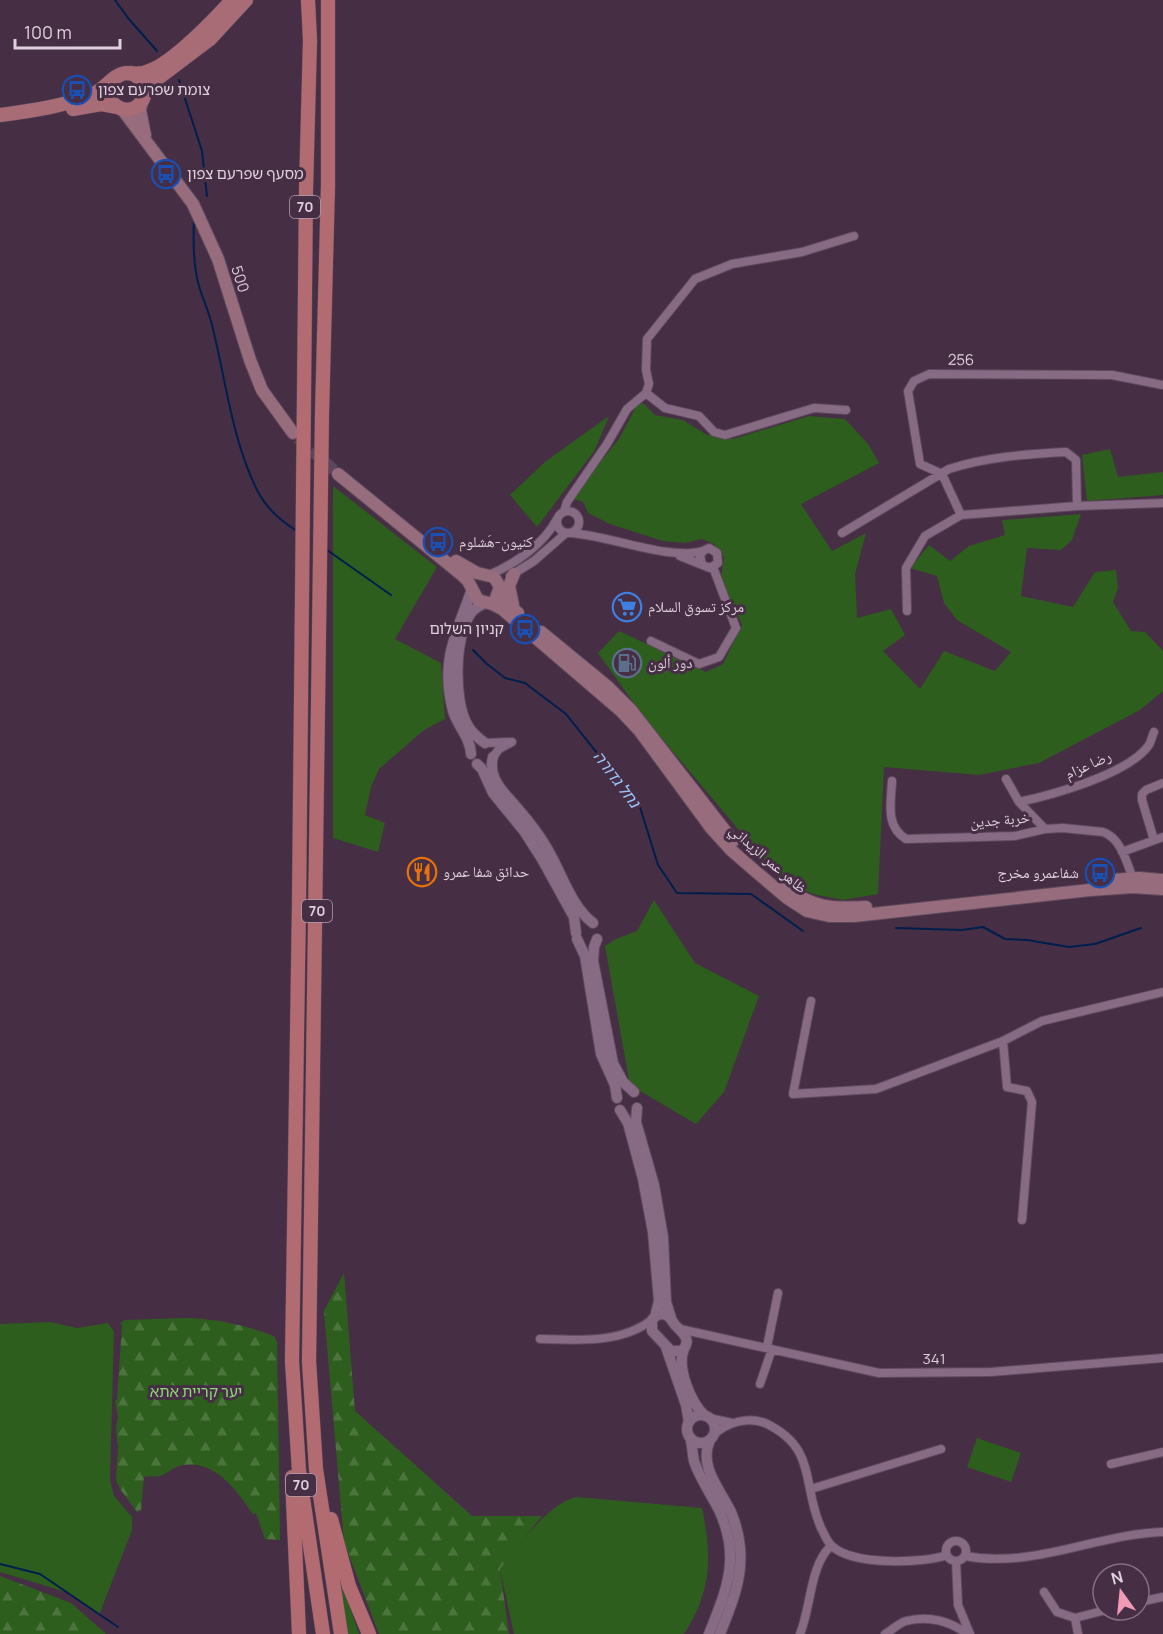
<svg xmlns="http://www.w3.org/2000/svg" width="1163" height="1634" font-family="Manrope,'Noto Naskh Arabic','Noto Sans Hebrew',sans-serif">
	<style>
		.green { fill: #2e5e1d }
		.forest { fill: url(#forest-firs) }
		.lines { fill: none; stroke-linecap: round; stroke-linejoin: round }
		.stream { stroke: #001e4d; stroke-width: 2 }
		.secondary-tunnel { stroke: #5d465b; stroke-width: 12; stroke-dasharray: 12 6; stroke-linecap: butt }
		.minor-casing { stroke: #5e4a5c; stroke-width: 10 }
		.tertiary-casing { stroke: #5e4a5c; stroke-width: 12 }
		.secondary-casing { stroke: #5e4a5c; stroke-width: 14 }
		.primary-casing { stroke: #5e4a5c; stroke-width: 15 }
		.trunk-casing { stroke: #5e4a5c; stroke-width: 15 }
		.minor { stroke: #876b84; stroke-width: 8 }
		.tertiary { stroke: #876b84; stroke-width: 10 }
		.secondary { stroke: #976c7d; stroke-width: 12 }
		.primary { stroke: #a76c76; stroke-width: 14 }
		.trunk { stroke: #b26c71; stroke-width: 14 }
		.labels { text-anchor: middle; stroke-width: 6; stroke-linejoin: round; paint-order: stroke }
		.shield { fill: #462e44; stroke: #b19faf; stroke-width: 1.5 }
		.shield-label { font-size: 14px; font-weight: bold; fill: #dfd0dd }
		.poi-label { font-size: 15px; fill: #dfd0dd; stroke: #462e44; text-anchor: start }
		.street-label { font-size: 15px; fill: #dfd0dd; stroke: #462e44 }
		.park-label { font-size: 15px; fill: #8ed877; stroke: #462e44 }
		.water-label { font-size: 16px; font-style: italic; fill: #9dc4fc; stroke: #462e44 }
	</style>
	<defs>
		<pattern id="forest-firs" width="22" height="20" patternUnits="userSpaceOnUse" patternTransform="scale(1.5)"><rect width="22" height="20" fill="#2e5e1d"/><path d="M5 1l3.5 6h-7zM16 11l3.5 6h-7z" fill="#4c743d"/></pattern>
	</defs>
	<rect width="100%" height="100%" fill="#462e44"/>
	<path class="green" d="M643,403L655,415L683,420L707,435L733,439L809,416L845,419L868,444L879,463L801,504L832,551L866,533L855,574L857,618L891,609L905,635L883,651L920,689L944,651L995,671L1011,652L957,620L944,603L937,576L910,568L929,545L950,561L969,546L1005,535L1002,520L1081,514L1072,540L1061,550L1027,548L1021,596L1073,607L1095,572L1116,570L1118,588L1113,602L1131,631L1145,632L1163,651V691L1140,710L1039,763L979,775L884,767L878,894L843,900L813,894L790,884L760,855L643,716L598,653L619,631L706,672L723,664L742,625L721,580L724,557L714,544L702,539L685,543L663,541L610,524L588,513L583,502L571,498L619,439L637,405Z
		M609,416L595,450L537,527L510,495L546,461Z
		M1110,449L1118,477L1163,472V495L1087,501L1082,455Z
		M333,486L437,567L395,639L441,663L445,719L424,730L379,769L371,787L365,815L385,823L378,852L333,838Z
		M654,900L695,963L759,996L724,1092L696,1124L630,1085L605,946L616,939L637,931Z
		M50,1322L77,1328L108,1323L114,1332L110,1480L114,1496L132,1517V1530L99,1615L66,1592L0,1572V1324Z
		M977,1438L1021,1453L1011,1482L967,1467Z
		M576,1497L702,1508C712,1557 712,1591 684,1634H514L500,1569C519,1546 546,1505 576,1497Z
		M338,1572L359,1634H347Z"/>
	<path class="forest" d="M344,1273L355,1411L472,1516H542L500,1569L509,1634H379L344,1542L324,1311Z
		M188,1318C218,1319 245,1325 274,1336L277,1342L280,1540L265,1539L256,1513L253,1514C237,1491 216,1460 183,1465C176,1466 169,1472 162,1475C157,1478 150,1475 144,1477L141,1510L137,1512L120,1489L116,1480L118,1448L116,1428L118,1417L115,1401L117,1400L122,1326L120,1323L125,1320Z
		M0,1576L71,1603L106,1634H0Z"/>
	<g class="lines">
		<path class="stream" d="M115,0L128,18L157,51
			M179,80L202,151L207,196
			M194,222C193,243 193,265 199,286C203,300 210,314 213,329C226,382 232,438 256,488C265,507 279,520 297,531
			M327,550L391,595
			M473,650L487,664L505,678L525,683L566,714L640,807L658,865L677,893L751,894L803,931
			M896,928L962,930L983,927L1005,939L1027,940L1069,947L1095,944L1141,928
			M0,1564L40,1574L118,1627"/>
		<path class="secondary-tunnel" d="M298,438L338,474"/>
		<g class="minor-casing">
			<path id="minor" d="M646,393L665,408L699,416L714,432L725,435L814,408L846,410
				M557 522a11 11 0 1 1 22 0a11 11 0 1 1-22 0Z
				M564,512L567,502L607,444L627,409L646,393L649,384L646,370L647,339L695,279L732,264L802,252L854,236
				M961,515L942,474L920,464L908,391L914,381L929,374L1112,375L1163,385
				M570,533C609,535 668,561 702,551
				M842,533L949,469C986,457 1027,454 1066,452L1076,460L1077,506
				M680,556L710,568L718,563L717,553L709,548L703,551L700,556L702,564
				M489,575C515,564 544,544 557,519
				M510,576L534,561L566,533
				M907,611L906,568L925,536L961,515L1077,506L1163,503
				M651,641L699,664L719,657L736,628L713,567
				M485,743L512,742L499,749L493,757
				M1006,779L1019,802L1045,829
				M892,781C891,803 885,826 906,839L1015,836L1045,829L1063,828L1103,832C1121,838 1127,863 1133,879
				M1019,802C1052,795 1129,774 1149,745C1151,742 1152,736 1154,732
				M1154,840L1142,800V794L1146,790L1163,783
				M1122,852L1163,837
				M811,1001L793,1094L876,1089L1003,1041L1042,1021L1163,992
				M1003,1041L1007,1087L1027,1091L1032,1102L1022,1220
				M680,1329L879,1373L991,1372L1163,1358
				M540,1339C577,1340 622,1344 653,1319
				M767,1347L778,1293
				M760,1384L772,1349
				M709,1418L732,1423
				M714,1434C728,1423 747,1416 765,1423C819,1448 801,1487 822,1530C825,1535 827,1542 832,1546C852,1565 922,1564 947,1555
				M1111,1464L1163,1452
				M811,1489L941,1449
				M946 1551a10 10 0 1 1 20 0a10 10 0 1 1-20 0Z
				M965,1556C1032,1569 1097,1534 1163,1532
				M956,1561L958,1605L970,1634
				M1044,1592L1057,1612L1075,1618L1106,1610
				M1139,1602L1163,1597
				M1075,1618L1078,1634
				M800,1634C811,1608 810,1564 831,1546
				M885,1634C892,1630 899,1623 906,1621C928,1615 950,1621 967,1634"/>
		</g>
		<g class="tertiary-casing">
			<path id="tertiary" d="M485,743C478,738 472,733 468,726C453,702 454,636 471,613C475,607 481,605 487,602
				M471,754C470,737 458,727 453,711C440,660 456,635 472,589
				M493,757C489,772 496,784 506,795C521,812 536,829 548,850C562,874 571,906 593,923
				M477,764L482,769L493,793L524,831L542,859L574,917L576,933
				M577,939L585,956L601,1054L615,1085L617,1098
				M597,939L594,947L593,961L613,1063L623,1082L634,1092
				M637,1108L636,1122L654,1185L663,1237L666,1302L671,1318
				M620,1110L628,1123L643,1179L653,1232L659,1301L655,1317
				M662,1314C671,1315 671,1321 676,1326C684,1334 692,1340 682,1351H671L652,1331V1320L656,1315Z
				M666,1347L686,1405L689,1422
				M684,1349C676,1367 691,1403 705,1416
				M687 1429a14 14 0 1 1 28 0a14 14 0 1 1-28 0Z
				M690,1437C693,1446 692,1456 695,1464C701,1480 711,1494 719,1510C741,1557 727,1589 709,1634
				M710,1440C698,1466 720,1489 731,1512C736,1524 739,1536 740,1548C743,1579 731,1606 720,1634"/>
		</g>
		<g class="secondary-casing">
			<path id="secondary" d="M142,101L140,110L145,135
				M122,109L193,204L218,259L250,360L262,390L293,433
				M338,474L462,575L468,581L478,600L492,604L502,609L621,711L639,730L711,828L731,850L754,870L787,898L807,911L829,916H854L1090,890L1133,887L1163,889
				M456,561L477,573L494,577L500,587L496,598
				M500,592L510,606L518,613
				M513,605L509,586L514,574
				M541,632L608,687L631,710L733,841
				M1113,880L1139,878L1162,880
				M784,886C812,908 832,909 866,907"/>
		</g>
		<g class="primary-casing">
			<path id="primary" d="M130,73C136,74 143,74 149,71C173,63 214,20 232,0
				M145,93L153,82L210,39L246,0
				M73,109L101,104L117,107
				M0,115C31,111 67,106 95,93C106,88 114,74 126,73C139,73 149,87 143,99C133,121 99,106 111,81"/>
		</g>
		<g class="trunk-casing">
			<path id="trunk" d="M308,0L310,40L306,190L299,904L292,1361L299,1471L323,1634
				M328,0V185L322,414L309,1361L316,1469L341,1634
				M292,1477L299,1634
				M331,1519L349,1586L369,1634"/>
		</g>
		<use href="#minor" class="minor"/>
		<use href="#tertiary" class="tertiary"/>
		<use href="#secondary" class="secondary"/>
		<use href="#primary" class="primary"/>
		<use href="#trunk" class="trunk"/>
	</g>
	<defs>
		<g id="bus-ring" transform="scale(1.5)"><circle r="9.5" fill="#462e44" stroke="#1a4fb4" stroke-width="1.5"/><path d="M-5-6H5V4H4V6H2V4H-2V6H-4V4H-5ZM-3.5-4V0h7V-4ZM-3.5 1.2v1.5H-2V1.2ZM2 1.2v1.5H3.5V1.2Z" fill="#1a4fb4"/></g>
		<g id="supermarket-ring" transform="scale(1.5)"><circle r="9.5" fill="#462e44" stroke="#3f7fe0" stroke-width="1.5"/><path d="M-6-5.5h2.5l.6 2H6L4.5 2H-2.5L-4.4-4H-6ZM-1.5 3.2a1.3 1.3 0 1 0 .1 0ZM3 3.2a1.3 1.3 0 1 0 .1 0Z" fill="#3f7fe0"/></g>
		<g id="fuel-ring" transform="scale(1.5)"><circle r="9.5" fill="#462e44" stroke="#5c6f8a" stroke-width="1.5"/><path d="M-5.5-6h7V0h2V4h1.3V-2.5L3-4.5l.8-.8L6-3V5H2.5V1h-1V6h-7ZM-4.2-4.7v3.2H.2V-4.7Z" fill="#5c6f8a"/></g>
		<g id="restaurant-ring" transform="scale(1.5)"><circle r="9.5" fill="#462e44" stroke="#e8710a" stroke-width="1.5"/><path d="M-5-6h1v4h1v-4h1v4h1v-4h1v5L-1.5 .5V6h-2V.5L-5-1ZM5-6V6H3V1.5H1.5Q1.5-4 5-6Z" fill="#e8710a"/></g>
	</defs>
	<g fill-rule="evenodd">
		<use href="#bus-ring" x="77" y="90"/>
		<use href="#bus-ring" x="166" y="174"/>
		<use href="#bus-ring" x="438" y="542"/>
		<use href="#supermarket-ring" x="627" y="607"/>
		<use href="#bus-ring" x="525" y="629"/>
		<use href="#fuel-ring" x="627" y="663"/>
		<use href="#restaurant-ring" x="422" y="872"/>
		<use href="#bus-ring" x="1100" y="873"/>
	</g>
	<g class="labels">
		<g class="shield">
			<rect x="290" y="196" width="30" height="22" rx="4.5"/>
			<rect x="302" y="900" width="30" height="22" rx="4.5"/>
			<rect x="286" y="1474" width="30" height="22" rx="4.5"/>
		</g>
		<g class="shield-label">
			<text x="305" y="212">70</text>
			<text x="317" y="916">70</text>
			<text x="301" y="1490">70</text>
		</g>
		<g class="poi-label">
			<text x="98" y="95">צומת שפרעם צפון</text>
			<text x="187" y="179">מסעף שפרעם צפון</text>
			<text x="459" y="547">كنيون-هَشلوم</text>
			<text x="648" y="612">مركز تسوق السلام</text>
			<text x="504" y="634" text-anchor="end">קניון השלום</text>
			<text x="648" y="668">دور ألون</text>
			<text x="443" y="877">حدائق شفا عمرو</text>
			<text x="1079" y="878" text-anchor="end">شفاعمرو مخرج</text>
		</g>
		<g class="street-label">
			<text transform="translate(240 279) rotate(72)" y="5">500</text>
			<text transform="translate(961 360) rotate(1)" y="5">256</text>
			<text transform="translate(1088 765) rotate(-24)" y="5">رضا عزام</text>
			<text transform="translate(1000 820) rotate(-5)" y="5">خربة جدين</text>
			<text transform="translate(768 859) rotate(41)" y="5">ظاهر عمر الزيداني</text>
			<text x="934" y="1364">341</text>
		</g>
		<g class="park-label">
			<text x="196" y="1397">יער קריית אתא</text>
		</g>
		<g class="water-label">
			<text transform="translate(617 779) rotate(53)" y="6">נחל גדורה</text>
		</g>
	</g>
	<g transform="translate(1121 1592) rotate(345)"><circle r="28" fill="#462e44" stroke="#836f81" stroke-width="1.5"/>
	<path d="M0-4.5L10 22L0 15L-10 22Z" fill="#f19ab3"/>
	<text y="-9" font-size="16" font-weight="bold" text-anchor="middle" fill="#dfd0dd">N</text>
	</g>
	<path d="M15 39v9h105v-9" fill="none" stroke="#dfd0dd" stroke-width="3"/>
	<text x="24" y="39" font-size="18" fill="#dfd0dd" stroke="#462e44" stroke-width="4.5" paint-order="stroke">100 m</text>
</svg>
